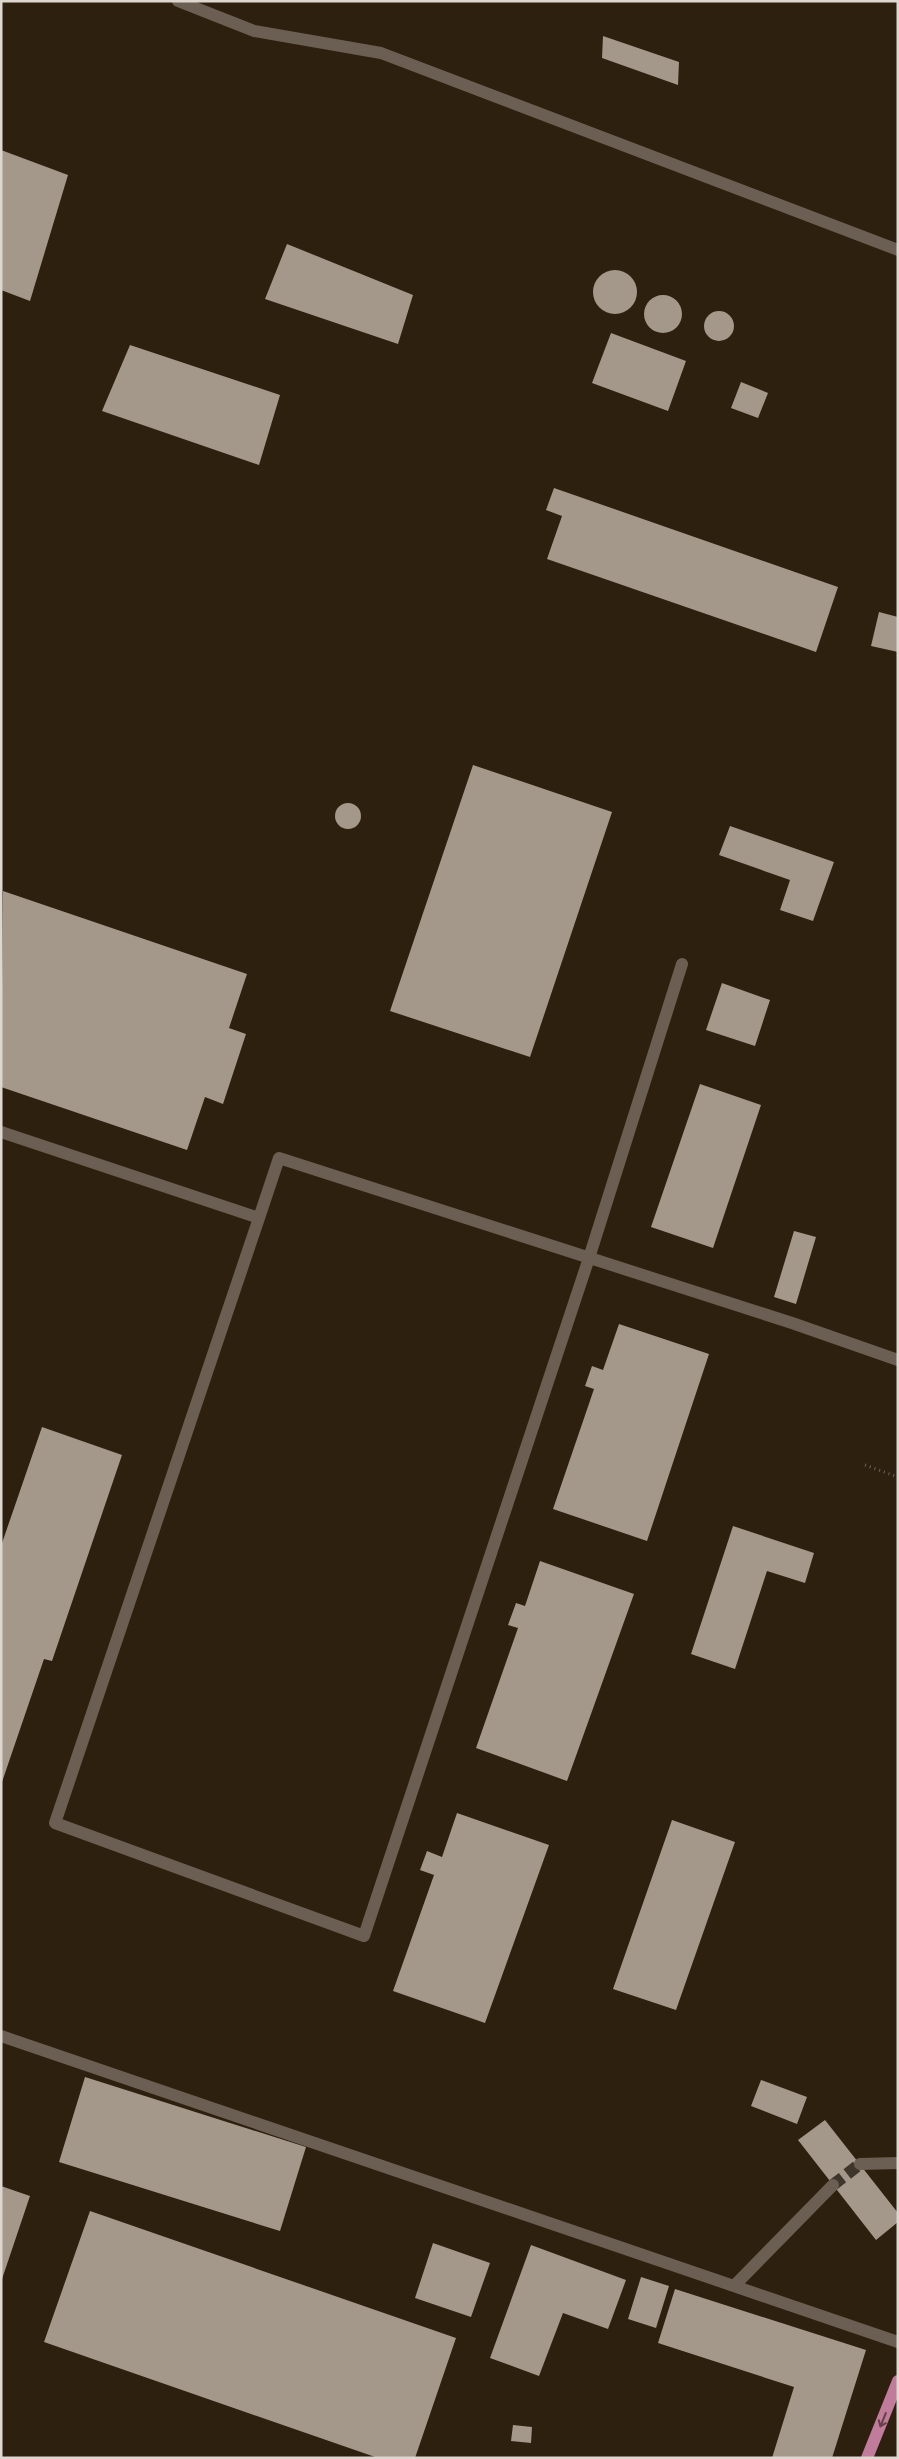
<svg xmlns="http://www.w3.org/2000/svg" width="899" height="2459" font-family="Commissioner,sans-serif">
	<style>
		.built { fill: #2e200f }
		.building { fill: #a4988a }
		.lines { fill: none; stroke-linecap: round; stroke-linejoin: round }
		.minor-tunnel { stroke: #3f362b; stroke-width: 12; stroke-dasharray: 12 6; stroke-linecap: butt }
		.path { stroke: #6c645a; stroke-width: 3; stroke-dasharray: 1 4; stroke-linecap: butt }
		.minor { stroke: #6a5f52; stroke-width: 12 }
		.major { stroke: #c07c9a; stroke-width: 12 }
		.oneway { stroke: #644149 }
	</style>
	<rect width="100%" height="100%" fill="#231a0e"/>
	<path class="built" d="M1,1H898V2458H1Z"/>
	<path class="building" d="M603,36L679,62L678,85L602,58Z
		M1,150L68,175L30,301L1,290Z
		M287,244L413,295L398,344L265,299Z
		M593 292a22 22 0 1 1 44 0a22 22 0 1 1-44 0Z
		M644 314a19 19 0 1 1 38 0a19 19 0 1 1-38 0Z
		M704 326a15 15 0 1 1 30 0a15 15 0 1 1-30 0Z
		M611,333L686,361L668,411L592,383Z
		M130,345L280,395L259,465L102,411Z
		M741,382L768,393L758,418L731,408Z
		M554,488L838,587L816,652L547,559L562,516L546,510Z
		M879,612L898,617V652L871,646Z
		M473,765L612,812L530,1057L390,1011Z
		M335 816a13 13 0 1 1 26 0a13 13 0 1 1-26 0Z
		M730,826L834,862L813,921L780,910L790,880L719,855Z
		M3,891L247,974L229,1028L246,1034L223,1104L205,1097L187,1150L1,1087Z
		M722,983L770,1000L755,1046L706,1030Z
		M700,1084L761,1105L713,1248L651,1227Z
		M794,1231L816,1237L796,1304L774,1297Z
		M619,1324L709,1354L647,1541L553,1509L594,1389L585,1386L592,1366L603,1370Z
		M42,1427L122,1455L52,1661L44,1659L2,1782L1,1546Z
		M733,1526L814,1553L805,1583L767,1571L735,1669L691,1654Z
		M540,1561L634,1594L567,1781L476,1748L518,1628L508,1625L516,1603L525,1606Z
		M457,1813L549,1845L485,2023L393,1991L434,1875L420,1870L427,1851L442,1857Z
		M672,1820L735,1842L676,2010L613,1989Z
		M85,2077L306,2147L280,2231L59,2162Z
		M761,2080L807,2097L797,2124L751,2106Z
		M825,2120L898,2213V2222L876,2240L798,2140Z
		M1,2186L30,2196L2,2279H1Z
		M90,2211L456,2338L415,2458H378L44,2342Z
		M433,2243L490,2263L471,2317L415,2298Z
		M531,2245L626,2280L608,2329L563,2313L539,2376L490,2358Z
		M641,2277L669,2286L656,2328L628,2319Z
		M675,2289L866,2350L832,2458H772L794,2387L658,2343Z
		M513,2425L532,2427L531,2443L511,2441Z"/>
	<g class="lines">
		<path class="minor-tunnel" d="M833,2185L860,2164"/>
		<path class="path" d="M865,1465L898,1477"/>
		<path class="minor" d="M178,1L254,31L381,53L898,250
			M1,1132L259,1218L279,1158L792,1323L898,1360
			M259,1218L55,1823L364,1936L589,1258L682,964
			M1,2036L898,2342
			M860,2164L898,2163
			M734,2286L833,2185"/>
		<path class="major" d="M867,2458L898,2381"/>
	</g>
	<defs><path id="oneway-shaft" d="M-6 0H5M1.5-3L5.5 0L1.5 3" fill="none" stroke-width="1.6" stroke-linecap="round" stroke-linejoin="round" transform="scale(1.25)"/></defs>
	<use class="oneway" href="#oneway-shaft" transform="translate(883 2420) rotate(112)"/>
	<rect width="899" height="2459" fill="none" stroke="#ded7d0" stroke-width="5"/>
</svg>
